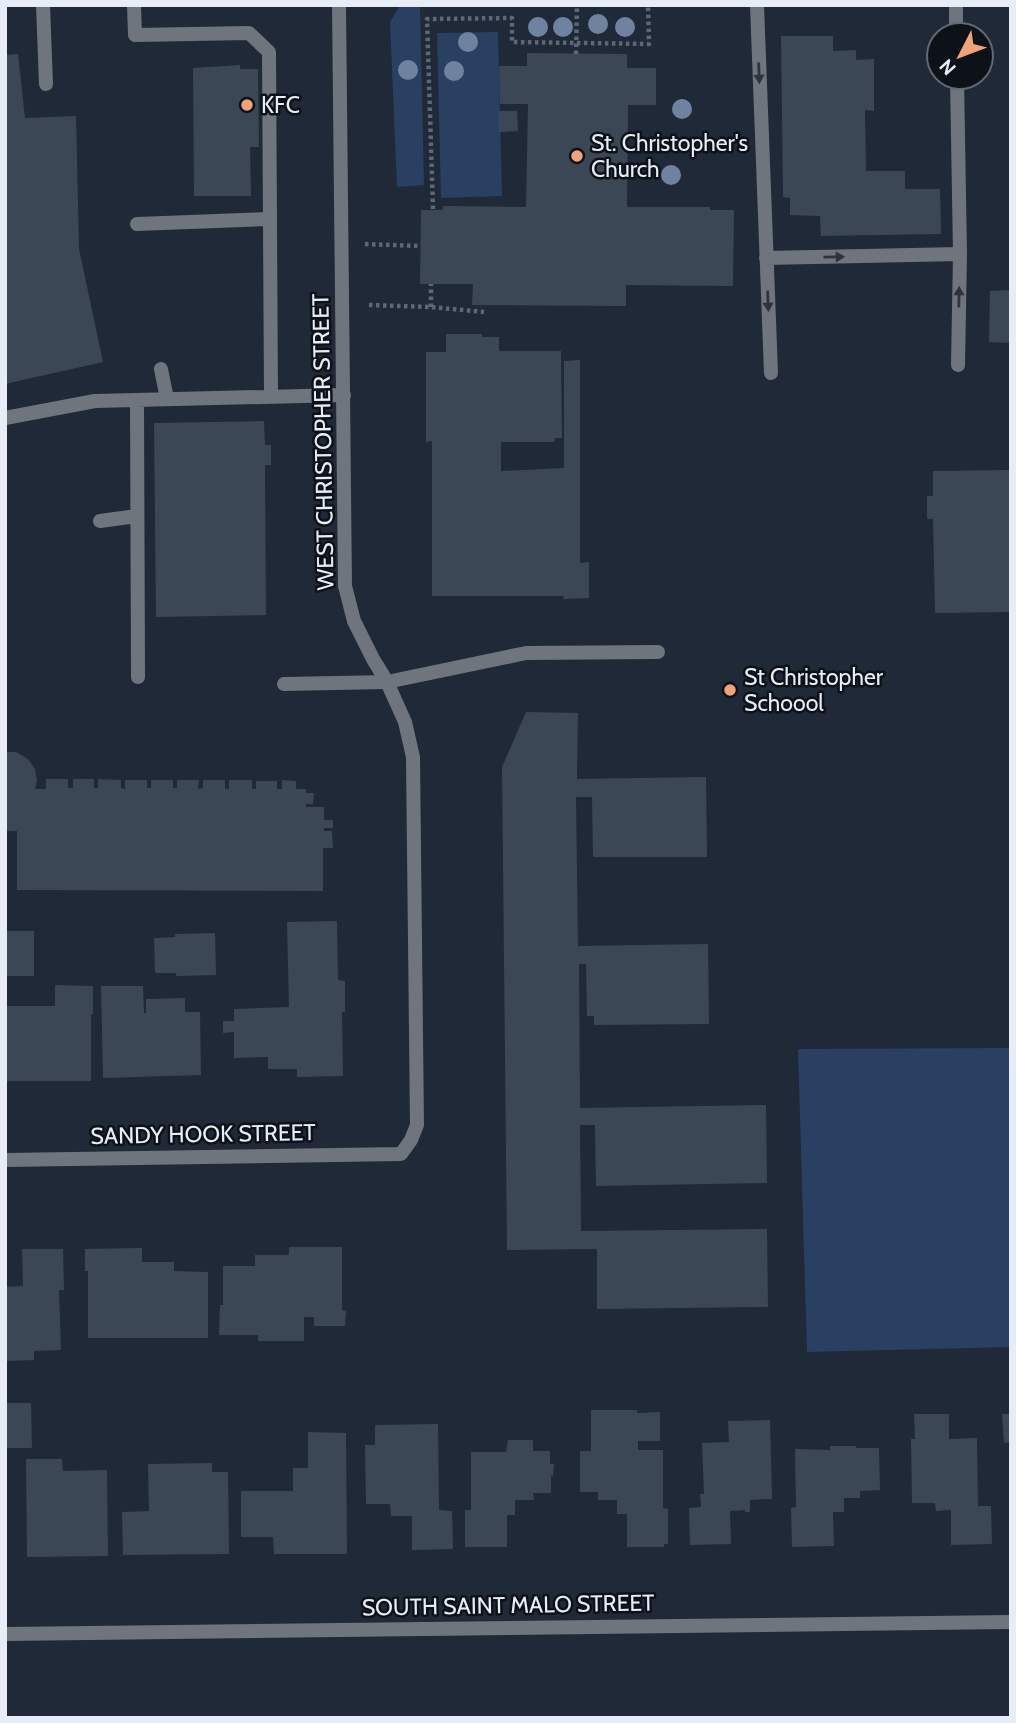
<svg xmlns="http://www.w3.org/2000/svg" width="1016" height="1723" font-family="Cabin,sans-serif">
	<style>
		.green { fill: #294062 }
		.building { fill: #3c4756 }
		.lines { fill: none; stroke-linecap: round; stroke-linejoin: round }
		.path { stroke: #5f6774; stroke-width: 4.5; stroke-dasharray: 3.5 3.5; stroke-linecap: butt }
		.service { stroke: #6f757d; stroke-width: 14 }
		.minor { stroke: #6f757d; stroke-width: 14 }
		.tree { fill: #6f83a0 }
		.oneway { fill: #2f343b }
		.poi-dot { fill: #f0a27a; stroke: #0d1118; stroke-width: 2.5 }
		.labels { text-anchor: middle; stroke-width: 5; stroke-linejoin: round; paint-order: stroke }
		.poi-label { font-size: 23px; fill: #e7edf7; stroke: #0d1118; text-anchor: start }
		.street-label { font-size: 23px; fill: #e7edf7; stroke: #0d1118 }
	</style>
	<rect width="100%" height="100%" fill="#1f2937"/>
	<path class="green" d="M400,5H420L424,185L397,187L390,22Z
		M498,32L502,196L441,198L437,33Z
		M1011,1048V1347L807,1352L798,1049Z"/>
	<path class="building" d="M781,36H833V51L856,50V60L874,59V111L865,110L866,171H905V189H940L941,234L821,236L820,216L790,215V198L783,197Z
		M527,53L627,54V68H656V105H628L627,207H710V210H734L733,286L626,285V306L472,305L473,284H420L421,210H443V206L526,207L528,104H500L499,66H527Z
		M18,54L25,118L76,116L79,249L103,362L5,384V55Z
		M240,65V69H258L259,147H250L251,196H194L193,68Z
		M499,111H517L518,131L499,132Z
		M1011,290V343L989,342L990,291Z
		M446,334H482V337H499V351H561L562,438H555L554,442H501V471L564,468V361L580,360V563L589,562V598L563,599L564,596H432V441L426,442V352H446Z
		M264,421L265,445H271V465H265L266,615L156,617L154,423Z
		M1011,470V612L935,613L933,519H927V496H933V471Z
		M526,712L578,713L577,779L706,777L707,857H593L592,797H576L578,946L708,944L709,1024L594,1025V1016H587L586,964H579L580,1108L766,1105L767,1183L596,1186L595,1125H580L581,1231L767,1229L768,1307L597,1309V1249L507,1250L502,767Z
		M5,752H16L28,759L35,769L37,781L35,789H46V779H68V788H73V779H94V788H98V779L121,780V788L125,789V780H147V788H151V780H173V788H177V780H199L198,789L203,788V780H225V789H229V780H252V789H256V781H277V789H282V780L296,781V789H306V793H314L313,804H306V807H324V820H333V828H324V831H332L333,848H323V891L17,890V831H5Z
		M337,921L338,980L345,981V1012H342L343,1076L297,1077V1069H268V1057L234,1058V1032L223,1033V1021H234V1009L289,1007L287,922Z
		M5,931H34V976H5Z
		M215,933L216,975L176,976V973H155L154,938L175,937V934Z
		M55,985L93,986V1014H91V1081H5V1006H55Z
		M101,986H143L144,1013H146V999L185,998V1012H200L201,1075L103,1078Z
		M289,1247H342V1310L346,1311L345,1326H314V1317H304V1341H258V1335H219L220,1305H223V1266H255V1255H289Z
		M142,1248V1262H174V1271L208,1272V1338H88V1271H85V1249Z
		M22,1249H63L64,1290H59L61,1350L34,1351V1360L5,1361V1287L23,1286Z
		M5,1403H31L32,1448H5Z
		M591,1410H637V1413L660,1412V1441H638V1450H663V1508L668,1509V1544H664V1547H627V1514H617V1500H598V1492H580V1451H591Z
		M914,1414H949V1439L977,1438L978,1506H991L992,1544L951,1545V1510L936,1511L935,1503H912L911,1439H915Z
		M1002,1414H1011V1442L1004,1443Z
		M770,1420L772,1499L750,1500V1512H745V1510L730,1511L731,1544L690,1545L689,1508L701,1507L700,1494H704L702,1443L729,1442L728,1421Z
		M438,1424L439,1510L452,1511L453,1549L412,1550V1516H391L390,1504H366L365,1445H375V1425Z
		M308,1432L346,1433L347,1554H274L273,1537H241V1491H293V1468H308Z
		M508,1440H533V1451H550V1464H554L553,1476L551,1475V1493H533L534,1500H515V1515H507V1547H465V1510H471V1452H506Z
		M830,1446H856V1448H879L880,1490L860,1491V1498H844V1512H833L834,1546L792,1547L791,1508L796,1507L795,1449L830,1450Z
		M26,1459H62L63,1471L107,1470L108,1556L27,1557Z
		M212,1463V1472H228L229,1554L123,1555L122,1512L149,1511L148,1464Z"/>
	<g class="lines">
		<path class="path" d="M576,54L577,5
			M433,209L427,19L512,18V42L649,44L648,5
			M365,244L420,246
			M369,305L431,307L484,312
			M431,307V284"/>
		<path class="service" d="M43,5L46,84
			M134,5L135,35L249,33L269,52L271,396
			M757,5L771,373
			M956,5V35
			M957,77L960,254L958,365
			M137,224L270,219
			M766,258L960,254
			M161,369L167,399
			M137,400L138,677
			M5,418L95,401L344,395
			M100,521L137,516
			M284,684L387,682L526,653L658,652"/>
		<path class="minor" d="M5,1160L401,1154L411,1140L417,1125L413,757L405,722L387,682L373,659L354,621L345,586L339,5
			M5,1634L1011,1622"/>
	</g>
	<g class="tree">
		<circle cx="598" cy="24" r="10"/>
		<circle cx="538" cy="27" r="10"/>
		<circle cx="563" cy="27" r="10"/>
		<circle cx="625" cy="27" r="10"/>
		<circle cx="468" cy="42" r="10"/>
		<circle cx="408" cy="70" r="10"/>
		<circle cx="454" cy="71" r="10"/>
		<circle cx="682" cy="109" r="10"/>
		<circle cx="671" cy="175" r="10"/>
	</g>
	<defs><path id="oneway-solid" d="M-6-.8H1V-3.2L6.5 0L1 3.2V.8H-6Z" transform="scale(1.75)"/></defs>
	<g class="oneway">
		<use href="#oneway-solid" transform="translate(759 73) rotate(88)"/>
		<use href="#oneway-solid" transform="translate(834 257) rotate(-1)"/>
		<use href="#oneway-solid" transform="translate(959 297) rotate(-89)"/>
		<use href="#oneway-solid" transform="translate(768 301) rotate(88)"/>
	</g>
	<g class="poi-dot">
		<circle cx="247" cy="105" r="7"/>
		<circle cx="577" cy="156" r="7"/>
		<circle cx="730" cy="690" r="7"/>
	</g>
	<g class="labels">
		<g class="poi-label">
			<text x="261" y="113">KFC</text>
			<text x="591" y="151">St. Christopher's<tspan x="591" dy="26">Church</tspan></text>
			<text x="744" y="685">St Christopher<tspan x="744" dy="26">Schoool</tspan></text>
		</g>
		<g class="street-label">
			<text transform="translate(323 442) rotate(-91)" y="8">WEST CHRISTOPHER STREET</text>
			<text transform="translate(203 1134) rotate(-1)" y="8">SANDY HOOK STREET</text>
			<text transform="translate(508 1605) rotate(-1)" y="8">SOUTH SAINT MALO STREET</text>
		</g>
	</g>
	<rect width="1016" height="1723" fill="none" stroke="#e7edf7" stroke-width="14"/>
	<g transform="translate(960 56) rotate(228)"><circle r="33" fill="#0d1118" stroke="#646971" stroke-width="2"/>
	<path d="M0-5L12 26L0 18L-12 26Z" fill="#f0a27a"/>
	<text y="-10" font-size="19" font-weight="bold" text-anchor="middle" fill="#e7edf7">N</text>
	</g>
</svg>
